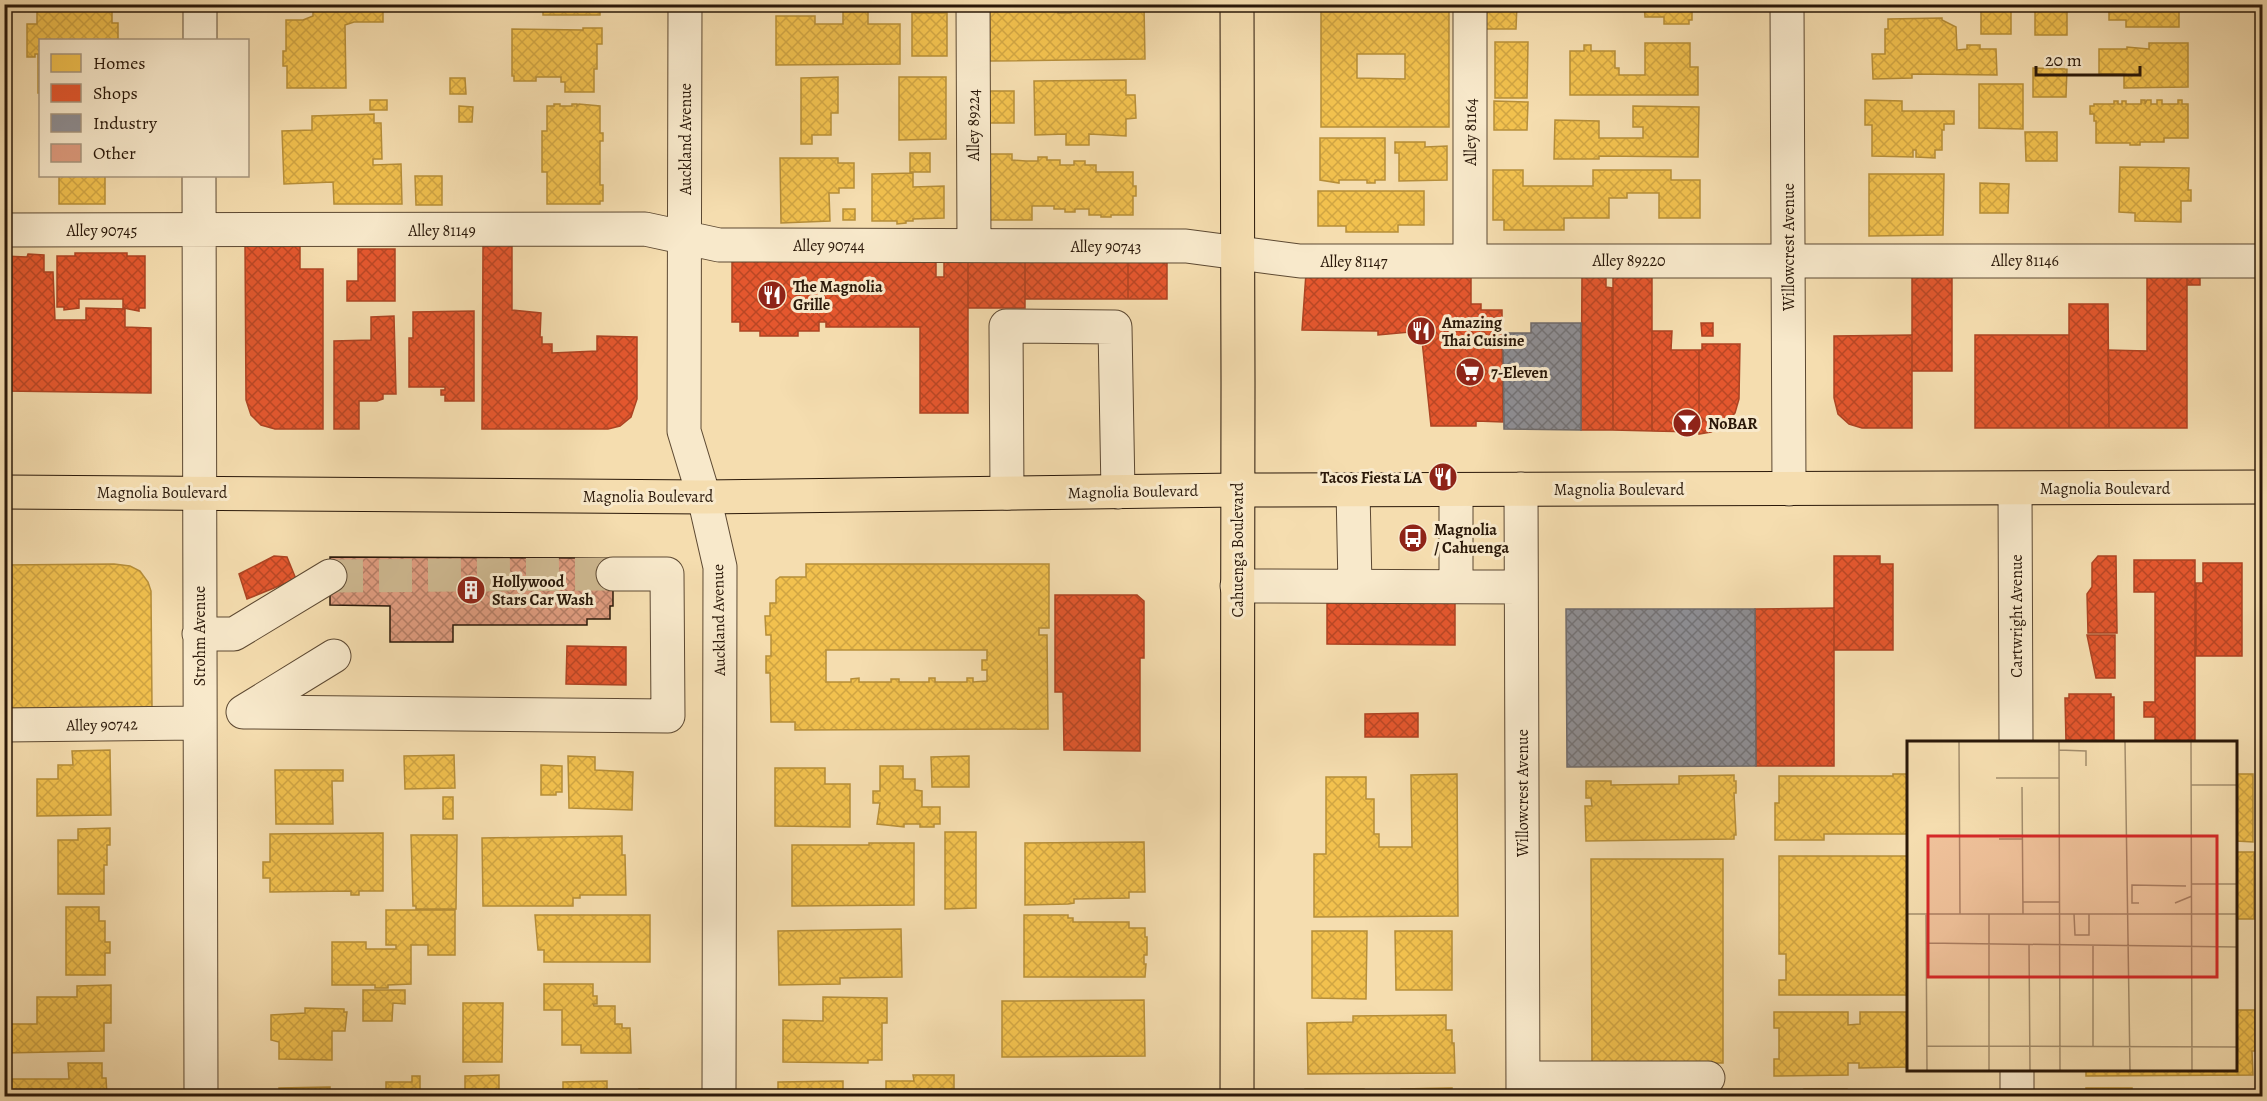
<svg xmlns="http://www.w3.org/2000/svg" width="2267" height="1101" font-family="Alegreya,serif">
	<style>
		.homes { fill: url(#homes-cross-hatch); stroke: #b68e39; stroke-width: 1.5; fill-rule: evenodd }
		.shops { fill: url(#shops-cross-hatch); stroke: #ac4423; stroke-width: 1.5 }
		.industry { fill: url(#industry-cross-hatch); stroke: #6f6a69; stroke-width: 1.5 }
		.building { fill: url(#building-cross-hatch); stroke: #2a1809; stroke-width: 1.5 }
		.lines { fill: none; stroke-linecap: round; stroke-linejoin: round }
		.minor-tunnel { stroke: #ccb68e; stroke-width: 33; stroke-dasharray: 33 16; stroke-linecap: butt }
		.minor-casing { stroke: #5d4932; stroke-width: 35 }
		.major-casing { stroke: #2a1809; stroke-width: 35 }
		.minor { stroke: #f8e9cb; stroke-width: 33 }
		.major { stroke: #f5ddaf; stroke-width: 33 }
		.labels { text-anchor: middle; stroke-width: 6; stroke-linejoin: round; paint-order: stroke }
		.street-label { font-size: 16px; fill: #2a1809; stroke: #f8e9cb }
		.poi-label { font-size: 16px; font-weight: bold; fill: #2a1809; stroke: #f8e9cb; text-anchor: start }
		.inset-road { fill: none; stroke: #a48e6d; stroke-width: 1.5 }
		.view { fill: #d62828; fill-opacity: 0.15; stroke: #d62828; stroke-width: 3 }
		.inset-edge { fill: none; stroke: #2a1809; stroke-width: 3 }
	</style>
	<defs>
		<pattern id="homes-cross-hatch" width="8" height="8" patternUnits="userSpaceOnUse" patternTransform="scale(1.5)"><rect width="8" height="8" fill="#f2c14e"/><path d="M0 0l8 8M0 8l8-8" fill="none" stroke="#d0a543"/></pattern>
		<pattern id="shops-cross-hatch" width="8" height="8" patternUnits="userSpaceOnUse" patternTransform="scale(1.5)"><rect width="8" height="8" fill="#e4572e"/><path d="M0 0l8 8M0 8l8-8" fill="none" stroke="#b94725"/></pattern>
		<pattern id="industry-cross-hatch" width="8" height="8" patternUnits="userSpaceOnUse" patternTransform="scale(1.5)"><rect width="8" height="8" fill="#8d8d92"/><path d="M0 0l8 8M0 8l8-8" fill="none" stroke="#737275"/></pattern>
		<pattern id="building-cross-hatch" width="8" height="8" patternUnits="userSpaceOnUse" patternTransform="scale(1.5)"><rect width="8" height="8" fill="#de9b7e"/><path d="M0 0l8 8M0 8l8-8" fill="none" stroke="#b47d65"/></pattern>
	</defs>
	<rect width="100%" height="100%" fill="#f5ddaf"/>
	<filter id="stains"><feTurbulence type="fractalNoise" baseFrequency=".00333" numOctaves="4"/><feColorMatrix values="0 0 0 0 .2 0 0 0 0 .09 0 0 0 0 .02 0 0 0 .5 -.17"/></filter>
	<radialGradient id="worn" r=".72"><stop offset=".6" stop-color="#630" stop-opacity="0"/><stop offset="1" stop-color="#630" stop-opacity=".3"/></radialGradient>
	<path class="homes" d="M37,4H90V8L112,7V23H118V40H40V93H38V54H35V57H27V24H37Z
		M313,4H383V22H354L345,25L346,88H287V66H283V51H286V20H303L313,16Z
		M543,4H600V15H543Z
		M990,4H1057L1058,13H1071V7L1144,5L1145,59L990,61Z
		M1321,4H1449V127H1321ZM1357,54H1405V79L1357,78Z
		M1487,4H1517L1516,29H1486Z
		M1644,4H1689V7H1692V20H1689V24H1664V17H1645Z
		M2035,4H2067V35H2035Z
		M2089,4H2189L2190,11H2179V27H2126V20H2109V5Z
		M843,5H868V24H900V64L776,65V16H815V24H843Z
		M1981,5H2011V34H1981Z
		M912,13H947V56H912Z
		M1942,18V20L1956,27L1957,50L1967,49V45H1980V49H1996L1997,75L1912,74V78L1873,79L1872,54H1885V29H1888V19Z
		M583,28H602V44H597V69H594V92H565V82H561V77H536V81H514V76H512V29L583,30Z
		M1495,42H1528L1527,98H1495Z
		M1645,43H1690V67H1698V95H1570V51H1584V45H1591V51H1615V68H1619V75H1645Z
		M2149,43H2188V87L2124,88V74H2099V49H2127V47L2149,49Z
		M2033,68L2067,69L2066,97H2033Z
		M838,77V113H831V135H812V144H801V78Z
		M899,77H946V139L899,140Z
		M450,78H465L466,94H450Z
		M1126,80V95H1135L1136,118L1126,119V136L1089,134V145H1066V134L1035,135L1034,81Z
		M1979,84H2023V129L1979,128Z
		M985,91H1014V123H986Z
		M370,100H387V110H370Z
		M1865,100L1902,101V111H1954V124H1944V130H1942V150H1935V158L1916,157V150H1913V157L1872,156V125H1865Z
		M2141,100H2145V104L2147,100H2151V104H2157V100H2162V104H2178V100H2182V104H2188V138H2164V142H2140V145H2130V143H2096V121H2094V114H2090V106H2094V104H2114V101H2118V104H2122V101H2126V104H2141Z
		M1494,101L1528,102L1527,130H1494Z
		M554,104H560V106H572V104H577V106L579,104L600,106V133H603V141H600V185H603V201H600V204H547V172H542V131H547V106H554Z
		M459,106L473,107L472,122H459Z
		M1633,106L1699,107L1698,157L1599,156V159H1554L1555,120L1599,121V138H1643V127H1633Z
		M374,114V123H381L382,159H373V165L401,164L402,204H334L333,182L284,184L282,131L312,130V116Z
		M2025,132H2057V161H2026Z
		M1320,138H1385V180H1375V183H1367V180H1339V183L1320,180Z
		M1395,142H1425V147L1447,146V180L1399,181V153H1395Z
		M910,153H930V172H910Z
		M990,154H1012V160L1026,161H1038V157H1047V160H1060V165H1074V161H1085V165H1096V172H1133V186H1136V196H1133V215H1111V217H1101V215H1089V209H1075V212H1065V209H1054V206H1032V220H990Z
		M780,158H838V163H854V188H839V193H829L830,221L781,223Z
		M2120,167L2189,168L2188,190H2191V201H2181V222L2135,221V213L2119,212Z
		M1493,170H1523V186H1593V170H1671V180H1700V218H1659V193H1627V198H1609V218H1564V230H1504V220H1493Z
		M913,173V187L944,186V218L913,219V221H906V223L897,224V221H872V174Z
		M1869,174H1944L1943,235L1869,236Z
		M59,176H105V204H59Z
		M415,176H442V205H416Z
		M1980,183L2009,184L2008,213H1980Z
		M1318,191H1424V225H1398V232H1346V226H1318Z
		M843,209H855V220H843Z
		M114,564L130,566L140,571L148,582L151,591L152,707L4,708V565Z
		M806,564H1049V628H1039V635H1047L1048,729L795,730V722H771L770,673H766V656H771V635H766L765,616H770V603H776V580L780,577H806ZM826,650H987V660H982V670H987V681L973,682V678H967V682H935V678H929V682H899V679H891V682H859V678L851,679V682H826Z
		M110,750L111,815L37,816V779H58V765H73L72,751Z
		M454,755L455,788L405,789L404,756Z
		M568,756L595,757V770L633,772L632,810L569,808Z
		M969,756V787H932L931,757Z
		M541,765L562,766V792H556V795H541Z
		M880,766H903V779H915V790L922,791V807H940V824H934V827H920V824H904V827L877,824L880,803H873V791H880Z
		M775,768H825V784H850V827L775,826Z
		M275,770H343V781H332L333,824H276Z
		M1457,774L1458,916L1314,917V854H1326V777H1366V799H1374V834H1379V847H1412L1411,775Z
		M1893,774H1908V834H1824V840H1775V803H1779V776H1893Z
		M2236,774H2253V842L2236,841Z
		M1734,775V781H1736V793H1734L1736,835H1734V839L1586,841L1585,806H1592L1591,798H1586V781H1611V785L1679,784V776Z
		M443,797H453V819H443Z
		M110,828V845H107V865H104V894H58V840H78V829Z
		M945,832H976V908L945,909Z
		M383,833V891H359V895H351V891L270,892V878H263V862H270V834Z
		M411,835H457L456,909H416V906H413Z
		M622,836V855H625L626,895H580V898H573V906H483L482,838Z
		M1144,842L1145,892H1129V898L1074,899V903L1068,904L1025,905V843Z
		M869,843H914V905L792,906V845H869Z
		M2236,852H2254V919H2236Z
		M1779,856H1908V995H1779V980H1786V954H1779Z
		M1591,859H1723V1063H1592Z
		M66,907H99V921H105V942H110V953H105V975H66Z
		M386,910H455V955H428V945H411V984L388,985V988H375V985H332V942H366V949H396V945H386Z
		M535,915H650V962H544V950H538Z
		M1024,915H1068V918H1073V922H1129V928H1145V937H1147V955H1144V964H1146L1145,977H1024Z
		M901,929L902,977L840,978V984L779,985L778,931Z
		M1312,931H1367L1366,999L1312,998Z
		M1395,931H1452V990H1396Z
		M544,984H593V996H597V1004H593L594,1006H615V1024H622V1028H630L631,1053H581V1045H562V1010H544Z
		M111,985V1023H104V1051L4,1053V1041H8V1024H37V997H77V986Z
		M363,990H405V1004L393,1003L392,1021H363Z
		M823,997L887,998V1023H882V1060H868V1063L783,1062V1020L823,1021Z
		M1144,1000L1145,1056L1002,1057V1001Z
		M463,1003H503L502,1062H463Z
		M305,1008L344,1009V1012H347L345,1031H332V1060L279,1059V1042L271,1040V1015L305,1013Z
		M2236,1010H2255V1051H2252L2253,1075L2086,1076V1070H2236Z
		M1774,1012H1848V1025L1860,1024V1012H1908V1067L1859,1068V1063H1848V1075L1774,1076V1059H1779V1028H1774Z
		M1446,1015V1030H1452V1043H1454L1455,1073L1308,1074L1307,1023L1353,1022V1016Z
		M68,1063H102V1078H106L107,1095L119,1096H4V1079H69Z
		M499,1075V1096H465V1076Z
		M913,1075H954V1096H886V1081H914Z
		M412,1076H420V1096H386V1082H412Z
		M607,1081V1095H639V1089H649V1094H652L653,1096H563V1082Z
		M843,1081V1096H778V1082Z
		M330,1087V1091H346V1096H349H279V1088Z
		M1452,1088V1096H1401V1089Z
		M2086,1088H2132V1091L2253,1090V1096H2086Z
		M1305,1089H1364V1096H1305Z
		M1804,1089H1847V1095L1948,1096H1781V1091H1804Z
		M1592,1093H1733V1096H1592Z"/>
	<path class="shops" d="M300,242V269H323V429H275L261,425L251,415L246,400L245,243Z
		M483,245H512V310L541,313L540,337H542V344H552V353L597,351V336L637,337V399L631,417L620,426L608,429H482Z
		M358,249H395V301H347V281H358Z
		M75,253H127V256H145V308H139V311L123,308V299H79V308L64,310V307H57V256H75Z
		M28,254L44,255V272H53L55,320H86V308L125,309V327L151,328V393L4,391V256L27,257Z
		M936,257V277H944V257H968V413H920V327H826V322H819V331H798V336H760V331H740V322H732V258Z
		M1128,259V299H1025V260Z
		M1128,259H1167V299H1128Z
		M968,260H1025V308H968Z
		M1306,273H1471V304H1481V310H1502L1503,422L1476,421V426H1431L1421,331L1378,335V331L1302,330Z
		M1582,273H1606V287L1612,288L1613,430H1581Z
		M1912,273H1952V371H1912Z
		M2147,273H2187V428H2109L2108,350L2147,351Z
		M2187,273H2200V285H2187Z
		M1613,275H1652V431L1613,430Z
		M2069,304H2108L2109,428H2069Z
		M474,311V401H445V395H441V390H445V387H409V338H413V312Z
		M394,316L396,394H383V399L377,401H359V429H334V341L371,340V317Z
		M1701,323H1713V336H1702Z
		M1652,331H1672L1671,350H1699V432L1652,431Z
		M1912,335V428H1862L1849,424L1838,414L1834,398V336Z
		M1975,335H2069V428H1975Z
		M1702,344H1740L1739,399L1735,413L1726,424L1711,432L1699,434V350H1702Z
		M274,556L287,557L296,579L247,599L239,574Z
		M1834,556H1880V564H1893V650H1834Z
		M2098,556H2116L2117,633H2088L2087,594L2092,587V563Z
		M2134,560H2195V742H2155V717H2144V702H2155V592H2134Z
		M2203,563H2242V656H2196V583H2203Z
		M1055,595H1137L1144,601V658H1140V751L1064,750L1063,692H1055Z
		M1327,603H1455V645L1327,644Z
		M1834,608V766H1756L1755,609Z
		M2087,635H2115V678H2096Z
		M567,646L626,647V685L566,684Z
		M2069,694H2111V697H2114V742H2066L2065,698H2069Z
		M1418,713V737H1365V714Z"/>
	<path class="industry" d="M1531,323H1581V430L1504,429L1503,333H1531Z
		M1566,609H1755L1756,766L1567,767Z"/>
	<path class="building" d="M330,557L613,558V606H610V619H587V625H453V642H390V606L330,605Z"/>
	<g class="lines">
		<path class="minor-tunnel" d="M330,576L613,574"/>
		<g class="minor-casing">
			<path id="minor" d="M685,4L684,431L704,497L720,567L719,1096
				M973,4L974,245
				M1470,4V260
				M1787,4L1789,489
				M200,40V4
				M199,176L201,1096
				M4,230L645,229L719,245L1186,246L1300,261H2262
				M1521,489L1523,1096
				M2015,489L2016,742
				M1353,490L1355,586
				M1456,490V586
				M1007,493L1006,326L1115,327L1118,492
				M1237,586L1521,587
				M199,634H234L330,576
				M243,712L334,656
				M244,712L668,716L667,574H613
				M4,725L199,723
				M2017,1070V1096
				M1523,1078H1708"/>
		</g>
		<g class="major-casing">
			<path id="major" d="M4,492L704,497L1238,490L2262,487
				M1237,1096L1238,383L1237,4"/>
		</g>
		<use href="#minor" class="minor"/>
		<use href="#major" class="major"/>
	</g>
	<defs>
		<g id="restaurant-disc" transform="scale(1.5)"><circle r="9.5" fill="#8f2418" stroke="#f8e9cb"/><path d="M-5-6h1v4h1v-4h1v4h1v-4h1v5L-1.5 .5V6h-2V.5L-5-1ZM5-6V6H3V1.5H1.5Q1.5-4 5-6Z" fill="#fff"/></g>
		<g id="supermarket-disc" transform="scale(1.5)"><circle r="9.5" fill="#8f2418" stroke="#f8e9cb"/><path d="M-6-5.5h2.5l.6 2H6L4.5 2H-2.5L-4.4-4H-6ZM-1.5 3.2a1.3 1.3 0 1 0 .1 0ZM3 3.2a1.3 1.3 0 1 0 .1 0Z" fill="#fff"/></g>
		<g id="bar-disc" transform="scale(1.5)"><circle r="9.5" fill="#8f2418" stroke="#f8e9cb"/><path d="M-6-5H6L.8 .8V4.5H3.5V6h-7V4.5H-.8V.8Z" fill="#fff"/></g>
		<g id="bus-disc" transform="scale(1.5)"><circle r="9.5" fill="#8f2418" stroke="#f8e9cb"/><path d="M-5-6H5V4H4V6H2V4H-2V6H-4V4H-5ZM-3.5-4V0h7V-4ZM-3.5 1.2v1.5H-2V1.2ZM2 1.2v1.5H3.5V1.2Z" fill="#fff"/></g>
		<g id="building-disc" transform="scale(1.5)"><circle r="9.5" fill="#8f2418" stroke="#f8e9cb"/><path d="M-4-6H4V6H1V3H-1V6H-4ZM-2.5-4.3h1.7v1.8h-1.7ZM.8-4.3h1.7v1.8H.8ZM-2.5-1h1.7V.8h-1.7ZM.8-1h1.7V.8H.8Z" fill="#fff"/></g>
	</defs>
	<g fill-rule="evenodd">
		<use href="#restaurant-disc" x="772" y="295"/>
		<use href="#restaurant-disc" x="1421" y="331"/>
		<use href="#supermarket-disc" x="1470" y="372"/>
		<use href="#bar-disc" x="1687" y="423"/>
		<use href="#restaurant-disc" x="1443" y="477"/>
		<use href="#bus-disc" x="1413" y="538"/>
		<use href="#building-disc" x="471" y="590"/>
	</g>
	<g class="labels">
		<g class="street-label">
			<text transform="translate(973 125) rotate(-90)" y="6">Alley 89224</text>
			<text transform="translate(1470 132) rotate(-90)" y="6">Alley 81164</text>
			<text transform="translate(685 139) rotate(-90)" y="6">Auckland Avenue</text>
			<text x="102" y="236">Alley 90745</text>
			<text x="442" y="236">Alley 81149</text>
			<text x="829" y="251">Alley 90744</text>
			<text x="1106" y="252">Alley 90743</text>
			<text transform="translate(1788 247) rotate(-90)" y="6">Willowcrest Avenue</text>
			<text x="1629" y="266">Alley 89220</text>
			<text x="2025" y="266">Alley 81146</text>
			<text x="1354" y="267">Alley 81147</text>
			<text x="2105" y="494">Magnolia Boulevard</text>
			<text x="1619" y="495">Magnolia Boulevard</text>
			<text transform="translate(1133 491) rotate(-1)" y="6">Magnolia Boulevard</text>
			<text x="162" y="498">Magnolia Boulevard</text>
			<text x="648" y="502">Magnolia Boulevard</text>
			<text transform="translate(1237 550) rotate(-90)" y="6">Cahuenga Boulevard</text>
			<text transform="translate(2016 616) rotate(-90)" y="6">Cartwright Avenue</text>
			<text transform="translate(718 620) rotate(-91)" y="6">Auckland Avenue</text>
			<text transform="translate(199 636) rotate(-90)" y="6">Strohm Avenue</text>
			<text transform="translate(102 724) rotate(-1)" y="6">Alley 90742</text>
			<text transform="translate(1522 793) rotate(-90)" y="6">Willowcrest Avenue</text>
		</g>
		<g class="poi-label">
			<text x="793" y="292">The Magnolia<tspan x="793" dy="18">Grille</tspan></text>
			<text x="1442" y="328">Amazing<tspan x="1442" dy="18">Thai Cuisine</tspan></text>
			<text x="1491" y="378">7-Eleven</text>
			<text x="1708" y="429">NoBAR</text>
			<text x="1422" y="483" text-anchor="end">Tacos Fiesta LA</text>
			<text x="1434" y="535">Magnolia<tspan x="1434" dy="18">/ Cahuenga</tspan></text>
			<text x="492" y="587">Hollywood<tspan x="492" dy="18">Stars Car Wash</tspan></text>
		</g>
	</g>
	<g transform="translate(1907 741)">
		<rect width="330" height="330" fill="#f5ddaf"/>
		<path class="inset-road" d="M52,1L53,173M152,1L153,329M218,1L223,329M284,1L285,329M152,9L179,10V25M89,37H152M284,44H330M115,46L116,173M92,98H116M285,143H330M116,161H152M232,162H225V144L279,145M268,162L285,155M0,173H330M82,173V329M167,173L168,194H182V173M19,174L20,329M19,202L330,206M122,203L123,329M186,204V305M20,305L330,306"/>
		<path class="view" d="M21,95H310V236H21Z"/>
		<rect width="330" height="330" class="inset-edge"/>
	</g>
	<rect width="2267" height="1101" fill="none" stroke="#f5ddaf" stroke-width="24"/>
	<rect x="6" y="6" width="2255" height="1089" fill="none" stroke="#2a1809" stroke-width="3"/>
	<rect x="12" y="12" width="2243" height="1077" fill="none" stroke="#2a1809" stroke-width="1.5"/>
	<rect x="39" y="39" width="210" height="138" fill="#f8e9cb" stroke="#a6957d" stroke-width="1.5"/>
	<rect x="51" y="54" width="30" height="18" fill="#f2c14e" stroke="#a6957d" stroke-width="1.5"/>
	<text x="93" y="69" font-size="18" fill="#2a1809">Homes</text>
	<rect x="51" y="84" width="30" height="18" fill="#e4572e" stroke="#a6957d" stroke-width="1.5"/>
	<text x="93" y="99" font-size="18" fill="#2a1809">Shops</text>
	<rect x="51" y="114" width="30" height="18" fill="#8d8d92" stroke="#a6957d" stroke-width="1.5"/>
	<text x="93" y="129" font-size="18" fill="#2a1809">Industry</text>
	<rect x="51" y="144" width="30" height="18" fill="#de9b7e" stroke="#a6957d" stroke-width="1.5"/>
	<text x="93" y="159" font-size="18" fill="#2a1809">Other</text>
	<path d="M2036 66v9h104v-9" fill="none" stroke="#2a1809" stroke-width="3"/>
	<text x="2045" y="66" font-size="18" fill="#2a1809" stroke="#f8e9cb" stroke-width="4.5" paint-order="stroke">20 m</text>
	<rect width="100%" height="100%" filter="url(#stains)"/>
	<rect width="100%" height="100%" fill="url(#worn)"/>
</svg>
